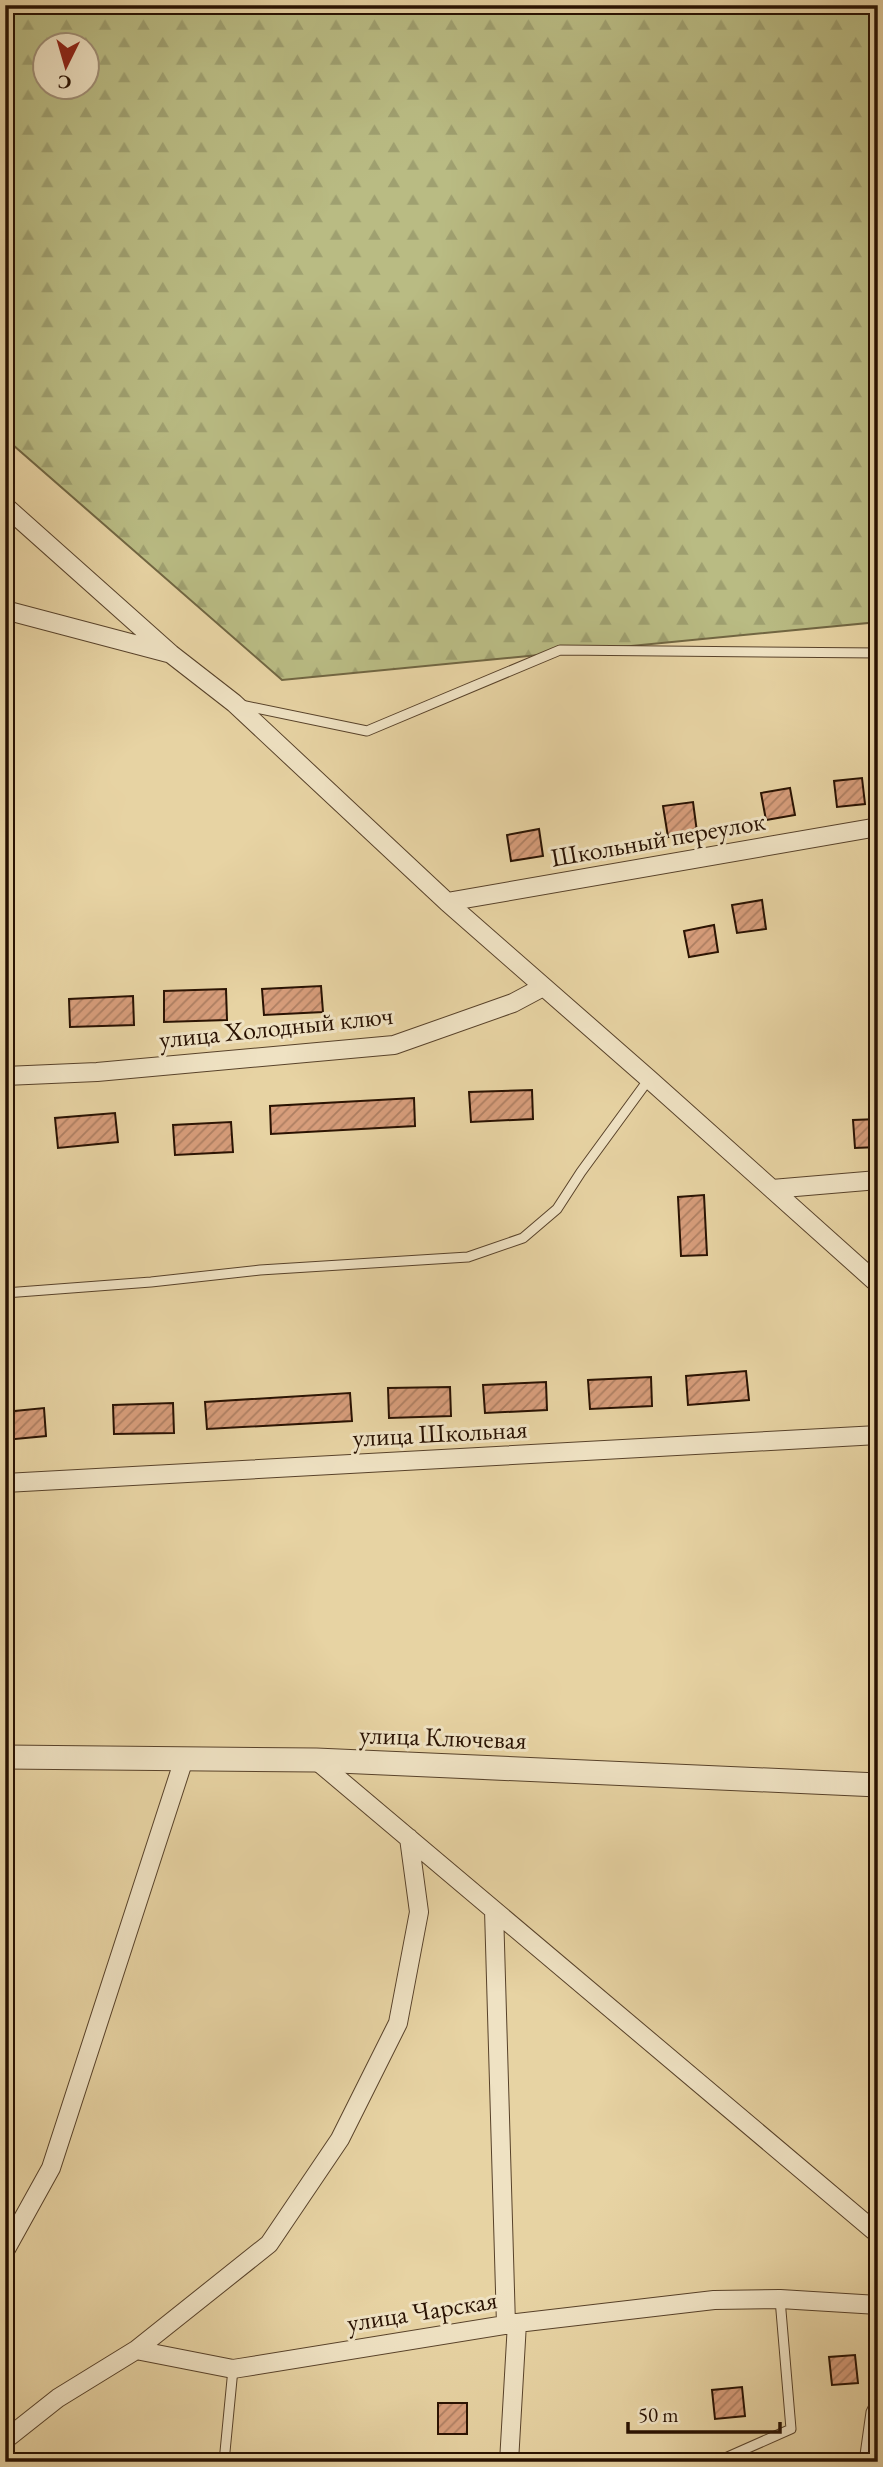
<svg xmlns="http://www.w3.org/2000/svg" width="883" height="2467" font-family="'EB Garamond',serif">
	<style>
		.forest { fill: url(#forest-firs); stroke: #716642; stroke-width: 2; fill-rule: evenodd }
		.building { fill: url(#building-hatch); stroke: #291202; stroke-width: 2 }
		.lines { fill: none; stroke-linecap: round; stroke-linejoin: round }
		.service-casing { stroke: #58422a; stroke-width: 11 }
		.minor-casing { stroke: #58422a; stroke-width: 20 }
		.tertiary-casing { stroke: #58422a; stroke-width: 25 }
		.service { stroke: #efe2c3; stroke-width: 9 }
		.minor { stroke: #efe2c3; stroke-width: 18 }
		.tertiary { stroke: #efe2c3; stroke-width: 23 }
		.labels { text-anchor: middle; stroke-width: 6; stroke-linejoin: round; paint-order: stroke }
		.street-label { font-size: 26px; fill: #291202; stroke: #efe2c3 }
	</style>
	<defs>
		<pattern id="forest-firs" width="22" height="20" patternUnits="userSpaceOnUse" patternTransform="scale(1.75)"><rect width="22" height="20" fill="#b9bb83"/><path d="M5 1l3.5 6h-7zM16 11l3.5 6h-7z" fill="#9fa070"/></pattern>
		<pattern id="building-hatch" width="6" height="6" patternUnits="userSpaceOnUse" patternTransform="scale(1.75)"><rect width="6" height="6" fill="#d79d7b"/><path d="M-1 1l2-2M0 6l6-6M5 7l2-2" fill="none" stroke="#ae7f63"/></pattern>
	</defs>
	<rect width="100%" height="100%" fill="#e7d3a3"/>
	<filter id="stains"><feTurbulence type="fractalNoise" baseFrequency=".00286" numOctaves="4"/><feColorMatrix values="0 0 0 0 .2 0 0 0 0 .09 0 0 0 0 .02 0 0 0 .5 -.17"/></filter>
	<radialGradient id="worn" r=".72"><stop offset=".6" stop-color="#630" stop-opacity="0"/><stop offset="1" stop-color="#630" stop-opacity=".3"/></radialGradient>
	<path class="forest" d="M5,5H878V622L282,680L5,438ZM46,46H88V88H46Z"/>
	<path class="building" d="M862,778L865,804L837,807L834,781Z
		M790,788L795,815L766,820L761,793Z
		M693,802L697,832L668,837L663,806Z
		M539,829L543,856L511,861L507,835Z
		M762,900L766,929L737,933L732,905Z
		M714,925L718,952L689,957L684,931Z
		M321,986L323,1012L264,1015L262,989Z
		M226,989L227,1020L164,1022V991Z
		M133,996L134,1025L70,1027L69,999Z
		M532,1090L533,1119L471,1122L469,1092Z
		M414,1098L415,1126L271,1134L270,1106Z
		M115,1113L118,1142L58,1148L55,1118Z
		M878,1119V1147L855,1148L853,1120Z
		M231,1122L233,1152L175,1155L173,1125Z
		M704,1195L707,1255L681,1256L678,1197Z
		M746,1371L749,1400L688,1405L686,1376Z
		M651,1377L652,1406L590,1409L588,1380Z
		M546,1382L547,1410L485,1413L483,1385Z
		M450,1387L451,1416L389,1418L388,1388Z
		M350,1393L352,1421L207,1429L205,1402Z
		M173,1403L174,1433L114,1434L113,1405Z
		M44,1408L46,1436L5,1440V1412Z
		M855,2355L858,2383L832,2385L829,2357Z
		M742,2387L745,2416L715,2419L712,2390Z
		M438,2403H467V2434H438Z"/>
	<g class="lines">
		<g class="service-casing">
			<path id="service" d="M241,705L367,731L560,650L878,653
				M5,1293L151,1282L260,1270L468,1257L523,1238L557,1209L581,1172L649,1079
				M224,2462L233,2369
				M716,2462L791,2429L780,2299
				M864,2462L871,2412L878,2398"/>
		</g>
		<g class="minor-casing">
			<path id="minor" d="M5,506L171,654L234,703L447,902L649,1079L878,1284
				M5,610L168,653
				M447,902L878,827
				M5,1076L97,1072L394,1045L513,1003L543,987
				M772,1189L878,1180
				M5,1483L878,1435
				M316,1760L878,2234
				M494,1910L506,2325
				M5,2251L51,2168L184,1759
				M136,2350L269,2244L340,2139L398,2023L419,1912L409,1838
				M5,2440L58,2398L136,2350L233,2369L517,2323L714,2300L780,2299L878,2305
				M509,2462L517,2323"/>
		</g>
		<g class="tertiary-casing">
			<path id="tertiary" d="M5,1757L316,1760L878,1785"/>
		</g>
		<use href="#service" class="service"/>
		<use href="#minor" class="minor"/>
		<use href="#tertiary" class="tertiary"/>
	</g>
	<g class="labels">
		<g class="street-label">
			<text transform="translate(658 839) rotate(-10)" y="9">Школьный переулок</text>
			<text transform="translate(276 1027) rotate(-6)" y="9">улица Холодный ключ</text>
			<text transform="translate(440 1433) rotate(-3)" y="9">улица Школьная</text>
			<text transform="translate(443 1737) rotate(2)" y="9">улица Ключевая</text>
			<text transform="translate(422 2311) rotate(-9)" y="9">улица Чарская</text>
		</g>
	</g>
	<rect width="883" height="2467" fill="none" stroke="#e7d3a3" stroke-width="28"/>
	<rect x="7" y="7" width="869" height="2453" fill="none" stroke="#291202" stroke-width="3.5"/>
	<rect x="14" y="14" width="855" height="2439" fill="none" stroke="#291202" stroke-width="2"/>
	<g transform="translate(66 66) rotate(185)"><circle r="33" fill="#efe2c3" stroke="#a08f76" stroke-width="2"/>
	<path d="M0-5L12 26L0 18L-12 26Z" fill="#8f2418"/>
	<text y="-10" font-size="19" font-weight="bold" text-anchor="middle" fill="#291202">С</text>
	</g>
	<path d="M628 2422v10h152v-10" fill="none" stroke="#291202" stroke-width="3.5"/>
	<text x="638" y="2422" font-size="21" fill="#291202" stroke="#efe2c3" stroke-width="5" paint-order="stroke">50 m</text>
	<rect width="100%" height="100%" filter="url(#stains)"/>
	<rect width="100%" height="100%" fill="url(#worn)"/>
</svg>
